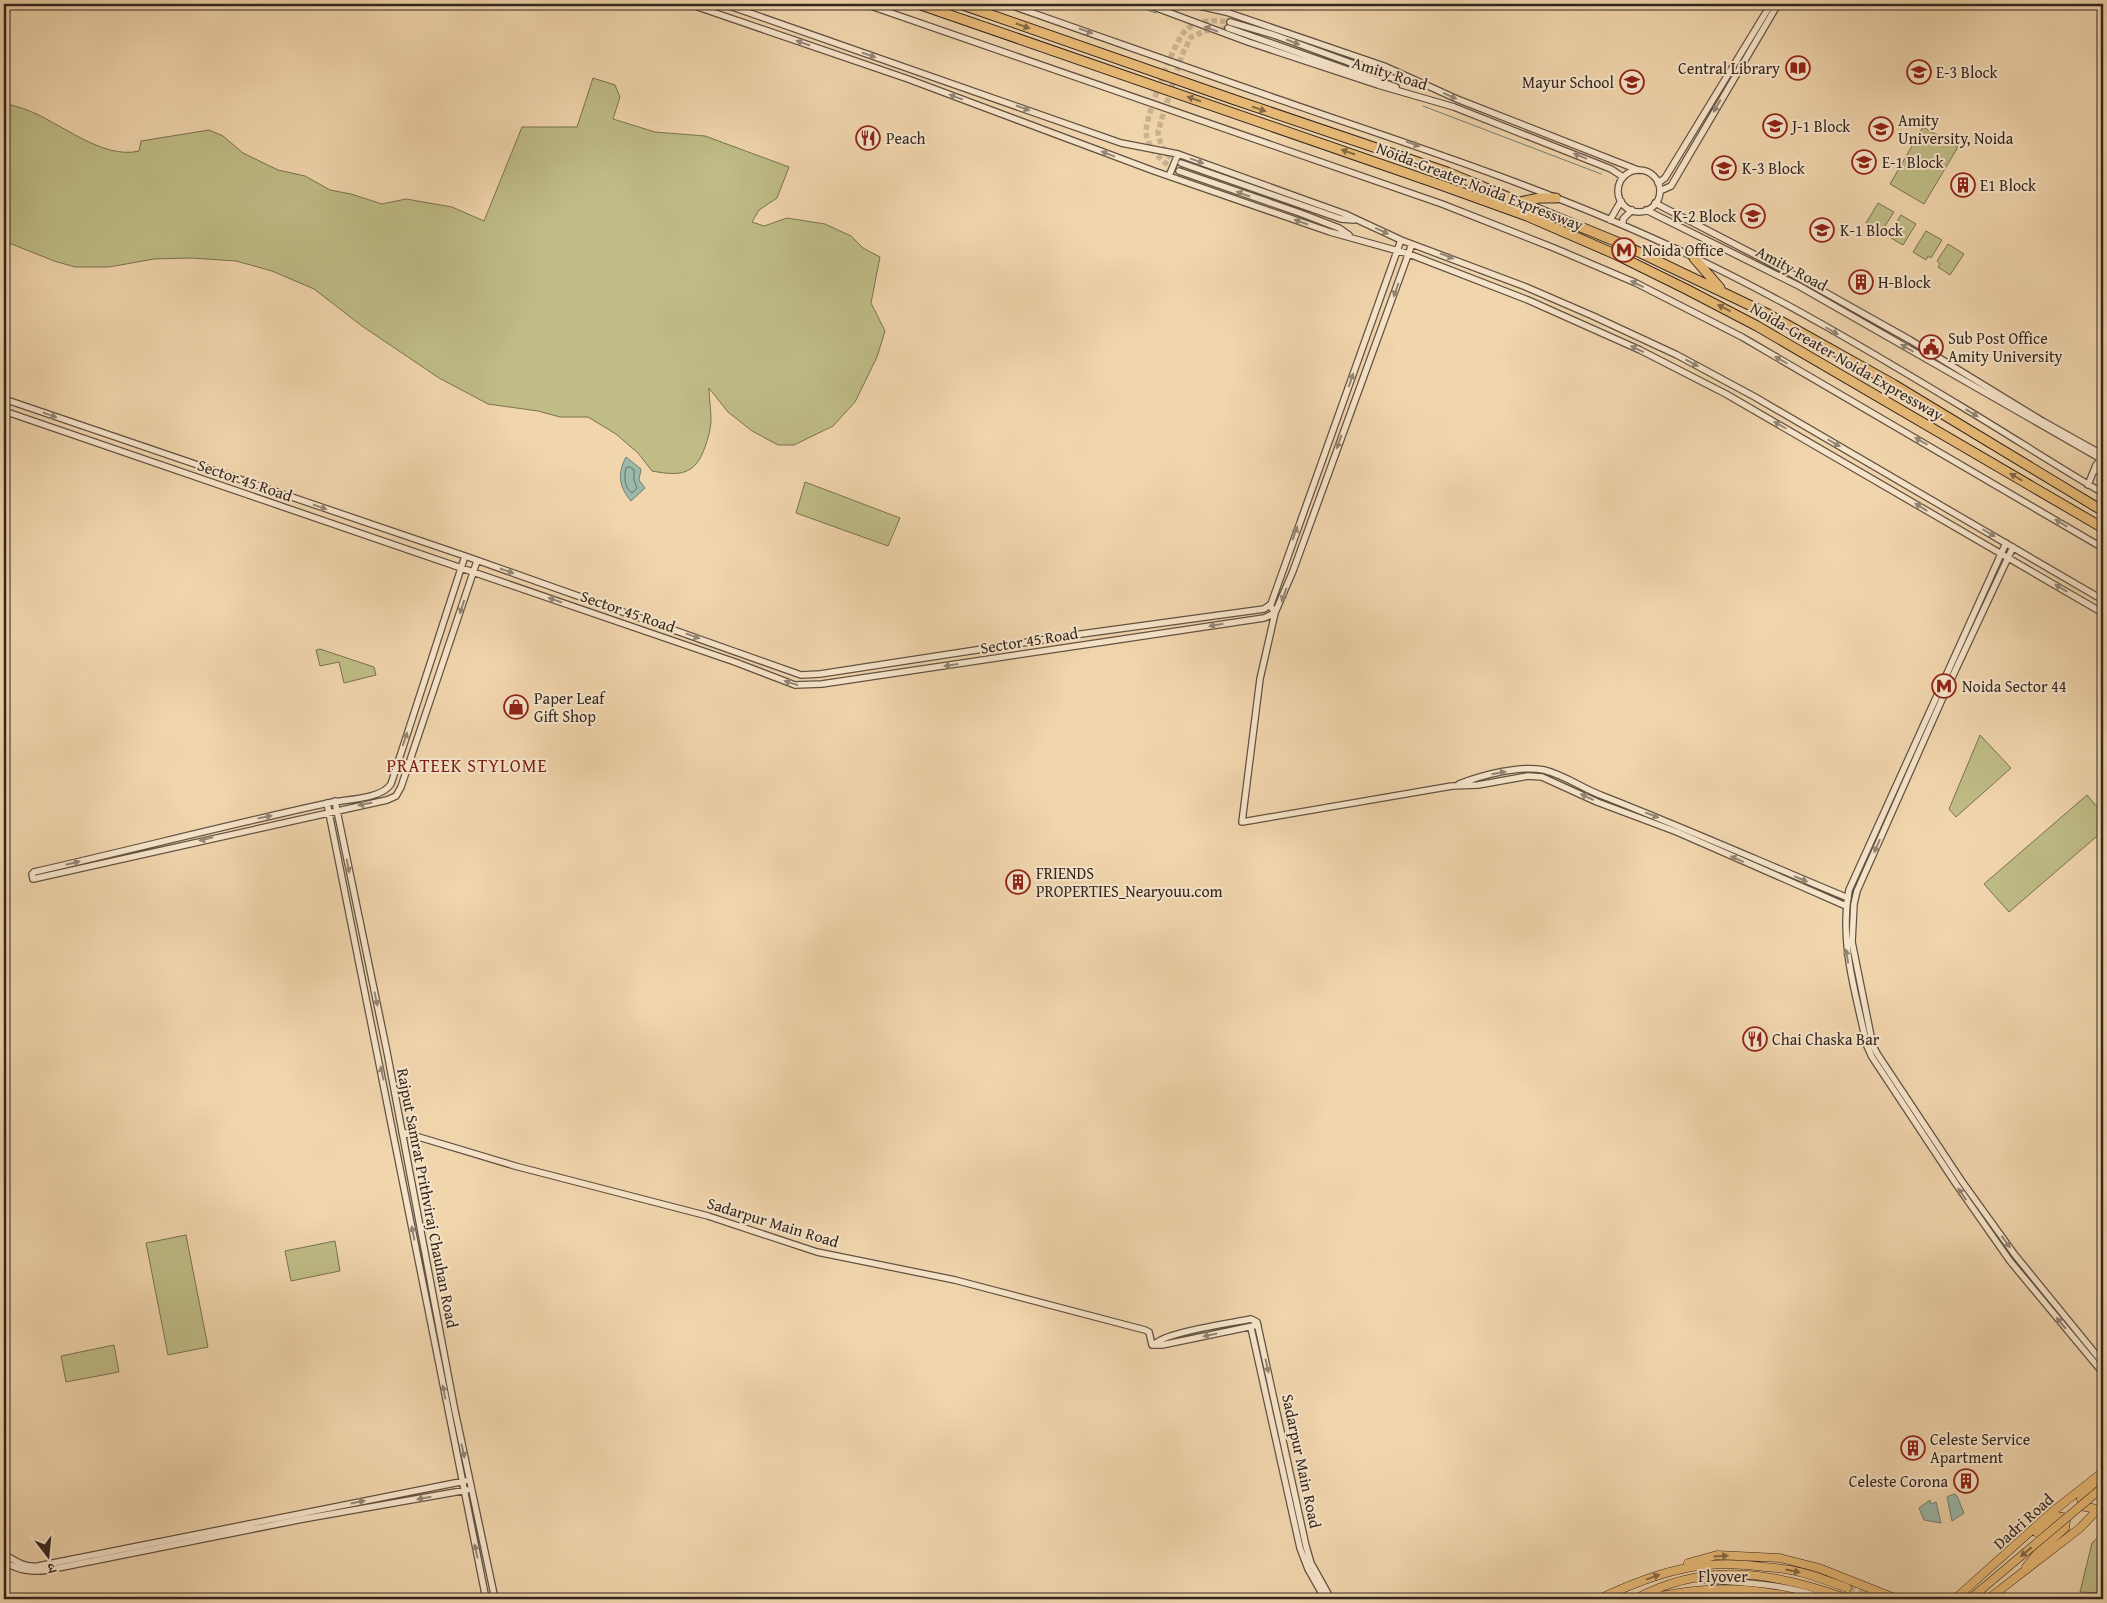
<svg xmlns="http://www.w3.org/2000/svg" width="2107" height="1603" font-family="'Gentium Book Plus','Noto Serif Devanagari',serif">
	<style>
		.green { fill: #bfbc86; stroke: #797152 }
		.water { fill: #9bb9ab; stroke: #717e73 }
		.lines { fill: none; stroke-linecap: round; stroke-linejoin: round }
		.shore { stroke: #677065; stroke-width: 1 }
		.stream { stroke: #717e73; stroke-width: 1 }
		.minor-tunnel { stroke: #cbb291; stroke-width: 5.5; stroke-dasharray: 5.5 3; stroke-linecap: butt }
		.major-tunnel { stroke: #cbb291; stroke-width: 8; stroke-dasharray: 8 4; stroke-linecap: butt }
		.minor-casing { stroke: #625242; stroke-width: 8 }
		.major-casing { stroke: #33261f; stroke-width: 9 }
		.highway-casing { stroke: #33261f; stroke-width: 11 }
		.minor { stroke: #f6e4ca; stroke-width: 5.5 }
		.major { stroke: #e8ba76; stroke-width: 8 }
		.highway { stroke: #e8ba76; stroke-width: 9 }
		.major-bridge-casing { stroke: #33261f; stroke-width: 9; stroke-linecap: butt }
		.major-bridge { stroke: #e8ba76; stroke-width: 8 }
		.oneway { fill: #846946 }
		.oneway2 { fill: #948574 }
		.labels { text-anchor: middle; stroke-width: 4; stroke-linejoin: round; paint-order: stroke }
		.poi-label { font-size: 16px; fill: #33261f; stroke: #f6e4ca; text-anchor: start }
		.street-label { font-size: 16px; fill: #33261f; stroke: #f6e4ca }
		.neighbourhood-label { font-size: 18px; letter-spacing: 1px; fill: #7a1f14; stroke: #f6e4ca }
	</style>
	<rect width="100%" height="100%" fill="#f1d5ad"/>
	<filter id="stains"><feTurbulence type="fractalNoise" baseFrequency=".004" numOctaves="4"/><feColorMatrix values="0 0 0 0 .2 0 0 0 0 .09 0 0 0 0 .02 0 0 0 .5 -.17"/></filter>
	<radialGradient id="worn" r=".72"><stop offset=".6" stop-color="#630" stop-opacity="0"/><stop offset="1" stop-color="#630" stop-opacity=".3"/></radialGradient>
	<path class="green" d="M593,78L615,85L620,97L613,119L655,132L705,136L789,167L777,198L759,210L752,222L764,226L787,218L825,224L851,236L863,248L880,257L871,303L885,331L877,357L855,402L833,426L794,445H778L752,431L728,412L709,388C709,399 711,409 711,420C711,428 708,439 705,447C695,476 679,476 652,471L638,453L616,434L588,417H560L538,411L488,404L439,378L362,326L314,289L272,271L236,261L191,258L154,259L109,267H75L54,261L4,241V103C11,105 19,107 27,110C60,122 102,160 139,151L141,141L209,130L223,136L243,153L278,170L305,176L330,190L351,194L382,204L406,199L452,207L484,221L522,127H577Z
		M1923,127L1958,147L1924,204L1890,184Z
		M1878,203L1894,212L1883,229L1880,228L1878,231L1866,223Z
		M1901,215L1916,224L1903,245L1891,238L1893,234L1890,232Z
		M1926,231L1942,240L1931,258L1928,256L1926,260L1913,252Z
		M1948,244L1964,254L1950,275L1938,267L1940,264L1937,261Z
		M805,482L900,518L888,546L796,513Z
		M320,649L374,667L376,675L344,683L339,662L320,666L316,650Z
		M1980,735L2011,768L1956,817L1949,809Z
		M2087,795L2103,814V831L2009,912L1984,884Z
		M186,1235L208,1347L168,1355L146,1243Z
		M335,1241L340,1271L291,1281L285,1251Z
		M114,1345L119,1372L66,1382L61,1356Z
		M2103,1532V1593L2080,1592L2092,1543Z"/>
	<path class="water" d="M626,457L641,469L639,480L645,488L631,501C619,487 617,474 626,457Z
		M1954,1494L1957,1496L1964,1513L1952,1521L1947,1497Z
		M1930,1500L1931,1504L1936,1502L1941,1523L1924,1520L1919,1508Z"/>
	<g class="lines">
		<path class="shore" d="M630,467L634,470V480L637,488L632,493C624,487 624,477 626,468Z"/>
		<path class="stream" d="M1129,4L1156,13
			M1423,106L1601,174
			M1684,1599L1723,1594L1773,1599"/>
		<path class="minor-tunnel" d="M1178,162C1166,157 1159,144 1158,131L1182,55L1191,37L1205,31L1228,28
			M1175,169C1162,163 1146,146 1146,131C1146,116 1176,36 1187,29C1201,19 1214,20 1230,22"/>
		<path class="major-tunnel" d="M1847,1588L1874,1599"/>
		<g class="minor-casing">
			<path id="minor" d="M689,4L908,79L1154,171L1330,232L1409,254L1528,300L1640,350L1726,394L2103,613
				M724,4L1121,143L1178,154L1345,214L1401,240L1526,287L1593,316L1677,355L1755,397L2103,600
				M865,4L1442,204L1554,248L1636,283L1742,337L2103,548
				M1007,4C1116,42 1224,81 1333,118C1448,157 1562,196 1672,247C1775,294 1873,353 1969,411C2014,438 2058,467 2103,493
				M1146,4L1248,42L1378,85L1454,107L1611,169L1623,177
				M1191,4L1226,12L1384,66L1457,99L1638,170
				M1230,22L1274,35L1395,79H1409
				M1228,28L1396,87
				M1181,163L1341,219L1354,220
				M1618 191a21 21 0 1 1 42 0a21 21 0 1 1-42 0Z
				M1179,171L1300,213L1339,228L1349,235
				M1169,176L1178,154
				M1658,183L1665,178L1771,4
				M1660,191L1671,186L1778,4
				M1655,203L1796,276L1910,340L2044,422L2103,455
				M1646,210L1799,286L2103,460
				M1610,220L1621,201
				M1623,225V219L1632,210
				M4,399L465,556L801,675L820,674L1074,635L1264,609L1271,604L1401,240
				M4,411L735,662L795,685L822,684L1264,618L1275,613L1293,571L1412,244
				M2094,471L2103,469
				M2088,485L2096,465L2102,458
				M2006,543L1849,890C1839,944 1856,994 1867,1046L1872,1057L1956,1184L2010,1261L2103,1373
				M2013,547L1948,686L1857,891L1854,904L1852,942L1873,1046L1878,1055L1961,1180L2015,1255L2103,1363
				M465,556L391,784C381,800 343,799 324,804C227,825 131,850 34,872L32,874L33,879L387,800L396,796L401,787L477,561
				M1270,605L1275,613L1260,679L1242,822L1452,786L1478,785L1528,776L1542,777L1597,802L1677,832L1846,906
				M1459,784C1482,775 1520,765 1544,770C1565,775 1583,789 1603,796C1685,828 1766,864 1848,898
				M335,801L387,1052L454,1406L495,1599
				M327,803L486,1599
				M402,1132L515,1166L708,1216L817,1252L955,1280L1145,1330L1149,1332L1152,1345H1162L1258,1325
				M1251,1328L1300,1548L1308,1569L1325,1599
				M1156,1343C1168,1332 1232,1323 1251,1319L1257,1322L1306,1546L1311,1563L1331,1599
				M4,1554C15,1561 25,1568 38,1566L465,1481
				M4,1562C19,1570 31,1573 48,1570L303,1519L467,1490
				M1698,1579C1743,1583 1783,1583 1826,1599"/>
		</g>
		<g class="major-casing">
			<path id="major" d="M2098,1509L2085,1507L2081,1499L2099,1478
				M1688,1563L1717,1555L1780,1558L1819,1568L1897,1599
				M2026,1567L2039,1551L2065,1528L2066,1521L2063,1517L2056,1516L2037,1533
				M1599,1599C1657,1572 1701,1558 1765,1567C1777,1568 1789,1569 1799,1572C1815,1576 1831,1582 1847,1588
				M1635,1599C1706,1561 1771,1572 1843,1597
				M1644,1599C1704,1587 1741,1585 1802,1599
				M1955,1599L2052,1512L2103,1472
				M1988,1599L2080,1528L2103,1504"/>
		</g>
		<g class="highway-casing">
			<path id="highway" d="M918,4L1441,185L1527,216L1617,255L1686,289L1757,326L2103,528
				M960,4L1235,100L1447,172L1622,244L1768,314L1893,384L2103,511
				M1520,202L1539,198H1556
				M1694,258L1720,288"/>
		</g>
		<use href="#minor" class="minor"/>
		<use href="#major" class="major"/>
		<use href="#highway" class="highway"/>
		<g class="major-bridge-casing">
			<path id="major-bridge" d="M1970,1599L2103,1487"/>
		</g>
		<use href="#major-bridge" class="major-bridge"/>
	</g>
	<defs><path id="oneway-solid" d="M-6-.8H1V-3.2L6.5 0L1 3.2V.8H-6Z" transform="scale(1.25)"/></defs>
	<g class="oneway">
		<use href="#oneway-solid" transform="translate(1023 26) rotate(20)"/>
		<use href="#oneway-solid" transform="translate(1194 99) rotate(-161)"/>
		<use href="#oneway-solid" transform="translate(1259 109) rotate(19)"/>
		<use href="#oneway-solid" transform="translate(1348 152) rotate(-161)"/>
		<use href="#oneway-solid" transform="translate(1724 308) rotate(-153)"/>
		<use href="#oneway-solid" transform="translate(2016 477) rotate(-150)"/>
		<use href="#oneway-solid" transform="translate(2026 1552) rotate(140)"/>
		<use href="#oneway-solid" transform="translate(1721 1556) rotate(-4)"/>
		<use href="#oneway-solid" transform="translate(1793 1571) rotate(11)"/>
		<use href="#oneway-solid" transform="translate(1653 1577) rotate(-20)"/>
	</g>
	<g class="oneway2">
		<use href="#oneway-solid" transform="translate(1211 29) rotate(-160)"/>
		<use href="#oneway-solid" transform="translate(1086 31) rotate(19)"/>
		<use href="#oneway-solid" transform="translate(1293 42) rotate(21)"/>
		<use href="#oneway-solid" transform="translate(803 43) rotate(-161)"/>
		<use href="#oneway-solid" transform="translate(869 55) rotate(19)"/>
		<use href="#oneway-solid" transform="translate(1450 96) rotate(24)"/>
		<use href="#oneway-solid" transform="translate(956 97) rotate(-160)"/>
		<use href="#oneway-solid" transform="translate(1717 106) rotate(120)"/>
		<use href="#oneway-solid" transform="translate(1023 108) rotate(19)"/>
		<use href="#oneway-solid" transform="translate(1413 144) rotate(19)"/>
		<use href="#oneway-solid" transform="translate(1108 154) rotate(-159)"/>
		<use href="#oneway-solid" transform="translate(1580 156) rotate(-158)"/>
		<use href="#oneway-solid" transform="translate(1197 161) rotate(20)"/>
		<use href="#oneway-solid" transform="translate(1243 194) rotate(-161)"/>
		<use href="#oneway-solid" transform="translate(1301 222) rotate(-161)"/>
		<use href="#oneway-solid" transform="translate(1382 231) rotate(25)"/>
		<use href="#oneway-solid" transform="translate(1447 256) rotate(21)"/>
		<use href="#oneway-solid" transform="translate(1637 284) rotate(-155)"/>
		<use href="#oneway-solid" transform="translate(1396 290) rotate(110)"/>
		<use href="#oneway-solid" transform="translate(1832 331) rotate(30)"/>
		<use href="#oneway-solid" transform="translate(1907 348) rotate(-150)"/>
		<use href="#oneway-solid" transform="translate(1637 349) rotate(-155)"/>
		<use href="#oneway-solid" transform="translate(1781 360) rotate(-150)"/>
		<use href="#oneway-solid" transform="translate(1692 363) rotate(28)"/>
		<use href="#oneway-solid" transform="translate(1351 380) rotate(-71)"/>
		<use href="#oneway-solid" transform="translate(1972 413) rotate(31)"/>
		<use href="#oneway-solid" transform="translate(50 415) rotate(19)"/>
		<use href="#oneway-solid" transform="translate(1780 425) rotate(-150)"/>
		<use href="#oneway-solid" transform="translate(1921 441) rotate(-150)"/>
		<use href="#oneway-solid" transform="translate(1339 442) rotate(110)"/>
		<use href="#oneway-solid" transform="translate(1834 443) rotate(30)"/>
		<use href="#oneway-solid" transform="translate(320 507) rotate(19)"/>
		<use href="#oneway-solid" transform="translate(1921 507) rotate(-148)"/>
		<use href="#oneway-solid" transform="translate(2061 523) rotate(-149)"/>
		<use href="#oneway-solid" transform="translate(1295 533) rotate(-70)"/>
		<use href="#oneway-solid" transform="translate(1989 533) rotate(30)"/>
		<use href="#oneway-solid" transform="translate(507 571) rotate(19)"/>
		<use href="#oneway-solid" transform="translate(2061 588) rotate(-149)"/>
		<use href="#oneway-solid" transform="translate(1284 595) rotate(110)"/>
		<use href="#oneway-solid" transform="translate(555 600) rotate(-161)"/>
		<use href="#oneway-solid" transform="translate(462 607) rotate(108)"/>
		<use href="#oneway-solid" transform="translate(1216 625) rotate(171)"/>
		<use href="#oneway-solid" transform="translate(693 636) rotate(19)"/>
		<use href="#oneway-solid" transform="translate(951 665) rotate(172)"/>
		<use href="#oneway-solid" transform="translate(791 683) rotate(-163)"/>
		<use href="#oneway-solid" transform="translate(405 739) rotate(-72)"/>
		<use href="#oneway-solid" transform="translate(1499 773) rotate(-10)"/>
		<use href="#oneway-solid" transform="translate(1587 797) rotate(-155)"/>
		<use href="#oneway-solid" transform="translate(365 804) rotate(168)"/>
		<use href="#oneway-solid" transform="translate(1652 815) rotate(21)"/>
		<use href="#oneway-solid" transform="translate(265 817) rotate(-12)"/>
		<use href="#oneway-solid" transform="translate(206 839) rotate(167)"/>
		<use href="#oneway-solid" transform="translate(1877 846) rotate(114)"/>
		<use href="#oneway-solid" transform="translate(1737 859) rotate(-156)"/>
		<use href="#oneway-solid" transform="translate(73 863) rotate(-14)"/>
		<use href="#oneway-solid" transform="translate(348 866) rotate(79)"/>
		<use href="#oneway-solid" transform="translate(1801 879) rotate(23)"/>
		<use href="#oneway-solid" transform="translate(1847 956) rotate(-99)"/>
		<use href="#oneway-solid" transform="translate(376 999) rotate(78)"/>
		<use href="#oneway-solid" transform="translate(382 1073) rotate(-102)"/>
		<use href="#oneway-solid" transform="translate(1962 1194) rotate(-125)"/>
		<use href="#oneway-solid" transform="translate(413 1233) rotate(-101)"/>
		<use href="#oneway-solid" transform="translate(2006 1242) rotate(54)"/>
		<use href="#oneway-solid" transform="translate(2061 1323) rotate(-130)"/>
		<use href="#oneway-solid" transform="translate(1210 1335) rotate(168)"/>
		<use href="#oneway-solid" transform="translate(1267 1366) rotate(78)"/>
		<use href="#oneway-solid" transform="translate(444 1392) rotate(-101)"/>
		<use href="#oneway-solid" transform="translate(463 1451) rotate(78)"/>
		<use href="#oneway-solid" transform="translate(424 1498) rotate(170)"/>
		<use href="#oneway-solid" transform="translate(358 1502) rotate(-11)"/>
		<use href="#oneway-solid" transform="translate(476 1551) rotate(-102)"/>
	</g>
	<defs>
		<g id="library-ring" transform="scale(1.25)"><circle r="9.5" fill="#f6e4ca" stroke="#8f2418" stroke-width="1.5"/><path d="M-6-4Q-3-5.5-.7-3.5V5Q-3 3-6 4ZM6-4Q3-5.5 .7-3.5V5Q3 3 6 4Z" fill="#8f2418"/></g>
		<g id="university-ring" transform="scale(1.25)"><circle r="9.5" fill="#f6e4ca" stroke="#8f2418" stroke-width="1.5"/><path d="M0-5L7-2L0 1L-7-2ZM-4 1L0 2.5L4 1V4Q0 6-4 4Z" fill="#8f2418"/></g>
		<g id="school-ring" transform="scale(1.25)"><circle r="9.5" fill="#f6e4ca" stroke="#8f2418" stroke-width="1.5"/><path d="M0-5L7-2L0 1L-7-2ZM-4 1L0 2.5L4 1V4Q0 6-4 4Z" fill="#8f2418"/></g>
		<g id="restaurant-ring" transform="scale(1.25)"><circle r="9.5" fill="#f6e4ca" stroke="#8f2418" stroke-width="1.5"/><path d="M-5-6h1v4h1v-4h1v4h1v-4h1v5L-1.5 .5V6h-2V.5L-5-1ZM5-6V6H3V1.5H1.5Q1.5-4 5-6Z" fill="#8f2418"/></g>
		<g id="building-ring" transform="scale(1.25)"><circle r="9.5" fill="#f6e4ca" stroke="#8f2418" stroke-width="1.5"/><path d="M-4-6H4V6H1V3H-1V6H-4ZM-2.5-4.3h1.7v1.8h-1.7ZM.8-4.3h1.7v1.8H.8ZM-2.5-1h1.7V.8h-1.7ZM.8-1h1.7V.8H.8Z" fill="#8f2418"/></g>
		<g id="metro-ring" transform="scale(1.25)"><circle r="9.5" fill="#f6e4ca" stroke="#8f2418" stroke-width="1.5"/><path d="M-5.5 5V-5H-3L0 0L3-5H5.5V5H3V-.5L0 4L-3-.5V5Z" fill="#8f2418"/></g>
		<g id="civic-ring" transform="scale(1.25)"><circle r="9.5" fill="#f6e4ca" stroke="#8f2418" stroke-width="1.5"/><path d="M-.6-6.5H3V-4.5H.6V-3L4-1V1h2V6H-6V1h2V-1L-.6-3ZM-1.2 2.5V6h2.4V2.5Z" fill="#8f2418"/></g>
		<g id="shop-ring" transform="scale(1.25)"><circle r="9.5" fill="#f6e4ca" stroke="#8f2418" stroke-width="1.5"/><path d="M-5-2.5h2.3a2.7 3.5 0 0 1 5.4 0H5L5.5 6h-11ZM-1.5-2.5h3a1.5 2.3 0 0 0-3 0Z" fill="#8f2418"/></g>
	</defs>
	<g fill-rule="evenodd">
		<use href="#library-ring" x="1798" y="68"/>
		<use href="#university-ring" x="1919" y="72"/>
		<use href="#school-ring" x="1632" y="82"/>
		<use href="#university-ring" x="1775" y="126"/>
		<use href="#university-ring" x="1881" y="129"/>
		<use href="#restaurant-ring" x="868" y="138"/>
		<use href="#university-ring" x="1864" y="162"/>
		<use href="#university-ring" x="1724" y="168"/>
		<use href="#building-ring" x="1963" y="185"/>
		<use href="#university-ring" x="1753" y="216"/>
		<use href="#university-ring" x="1822" y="230"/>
		<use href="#metro-ring" x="1624" y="250"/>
		<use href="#building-ring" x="1861" y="282"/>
		<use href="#civic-ring" x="1931" y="347"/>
		<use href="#metro-ring" x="1944" y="686"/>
		<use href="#shop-ring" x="516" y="707"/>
		<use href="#building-ring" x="1018" y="882"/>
		<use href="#restaurant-ring" x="1755" y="1039"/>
		<use href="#building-ring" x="1913" y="1448"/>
		<use href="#building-ring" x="1966" y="1481"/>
	</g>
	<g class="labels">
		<g class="poi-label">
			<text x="1780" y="74" text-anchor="end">Central Library</text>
			<text x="1936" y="78">E-3 Block</text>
			<text x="1614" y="88" text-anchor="end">Mayur School</text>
			<text x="1898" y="126">Amity<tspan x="1898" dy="18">University, Noida</tspan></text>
			<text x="1792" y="132">J-1 Block</text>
			<text x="886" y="144">Peach</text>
			<text x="1882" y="168">E-1 Block</text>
			<text x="1742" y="174">K-3 Block</text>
			<text x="1980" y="191">E1 Block</text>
			<text x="1736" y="222" text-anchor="end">K-2 Block</text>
			<text x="1840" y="236">K-1 Block</text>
			<text x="1642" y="256">Noida Office</text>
			<text x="1878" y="288">H-Block</text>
			<text x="1948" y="344">Sub Post Office<tspan x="1948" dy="18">Amity University</tspan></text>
			<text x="1962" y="692">Noida Sector 44</text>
			<text x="534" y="704">Paper Leaf<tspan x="534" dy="18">Gift Shop</tspan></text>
			<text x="1036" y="879">FRIENDS<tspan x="1036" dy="18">PROPERTIES_Nearyouu.com</tspan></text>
			<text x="1772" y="1045">Chai Chaska Bar</text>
			<text x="1930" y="1445">Celeste Service<tspan x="1930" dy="18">Apartment</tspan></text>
			<text x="1948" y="1487" text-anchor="end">Celeste Corona</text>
		</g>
		<g class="street-label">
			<text transform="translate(1390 73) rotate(17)" y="6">Amity Road</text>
			<text transform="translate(1480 186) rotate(21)" y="6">Noida-Greater Noida Expressway</text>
			<text transform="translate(1792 268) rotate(28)" y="6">Amity Road</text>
			<text transform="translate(1847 361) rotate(30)" y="6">Noida-Greater Noida Expressway</text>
			<text transform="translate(245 480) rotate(19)" y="6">Sector 45 Road</text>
			<text transform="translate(628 611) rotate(19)" y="6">Sector 45 Road</text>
			<text transform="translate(1029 640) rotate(-9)" y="6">Sector 45 Road</text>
			<text transform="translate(428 1198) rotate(79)" y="6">Rajput Samrat Prithviraj Chauhan Road</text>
			<text transform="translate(773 1222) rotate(17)" y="6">Sadarpur Main Road</text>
			<text transform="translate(1302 1461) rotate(78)" y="6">Sadarpur Main Road</text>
			<text transform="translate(2023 1521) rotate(-42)" y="6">Dadri Road</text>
			<text x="1723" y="1582">Flyover</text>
		</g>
		<g class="neighbourhood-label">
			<text x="467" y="772">PRATEEK STYLOME</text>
		</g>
	</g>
	<rect width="2107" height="1603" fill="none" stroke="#f1d5ad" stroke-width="20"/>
	<rect x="5" y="5" width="2097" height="1593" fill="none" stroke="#33261f" stroke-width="2.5"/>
	<rect x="10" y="10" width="2087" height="1583" fill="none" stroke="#33261f"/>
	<g transform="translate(48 1556) rotate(164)" stroke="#f6e4ca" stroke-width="4" paint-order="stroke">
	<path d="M0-4L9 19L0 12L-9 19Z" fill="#33261f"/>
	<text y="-8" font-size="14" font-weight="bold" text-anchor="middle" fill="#33261f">उ</text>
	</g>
	<rect width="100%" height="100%" filter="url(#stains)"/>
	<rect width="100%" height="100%" fill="url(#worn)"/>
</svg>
